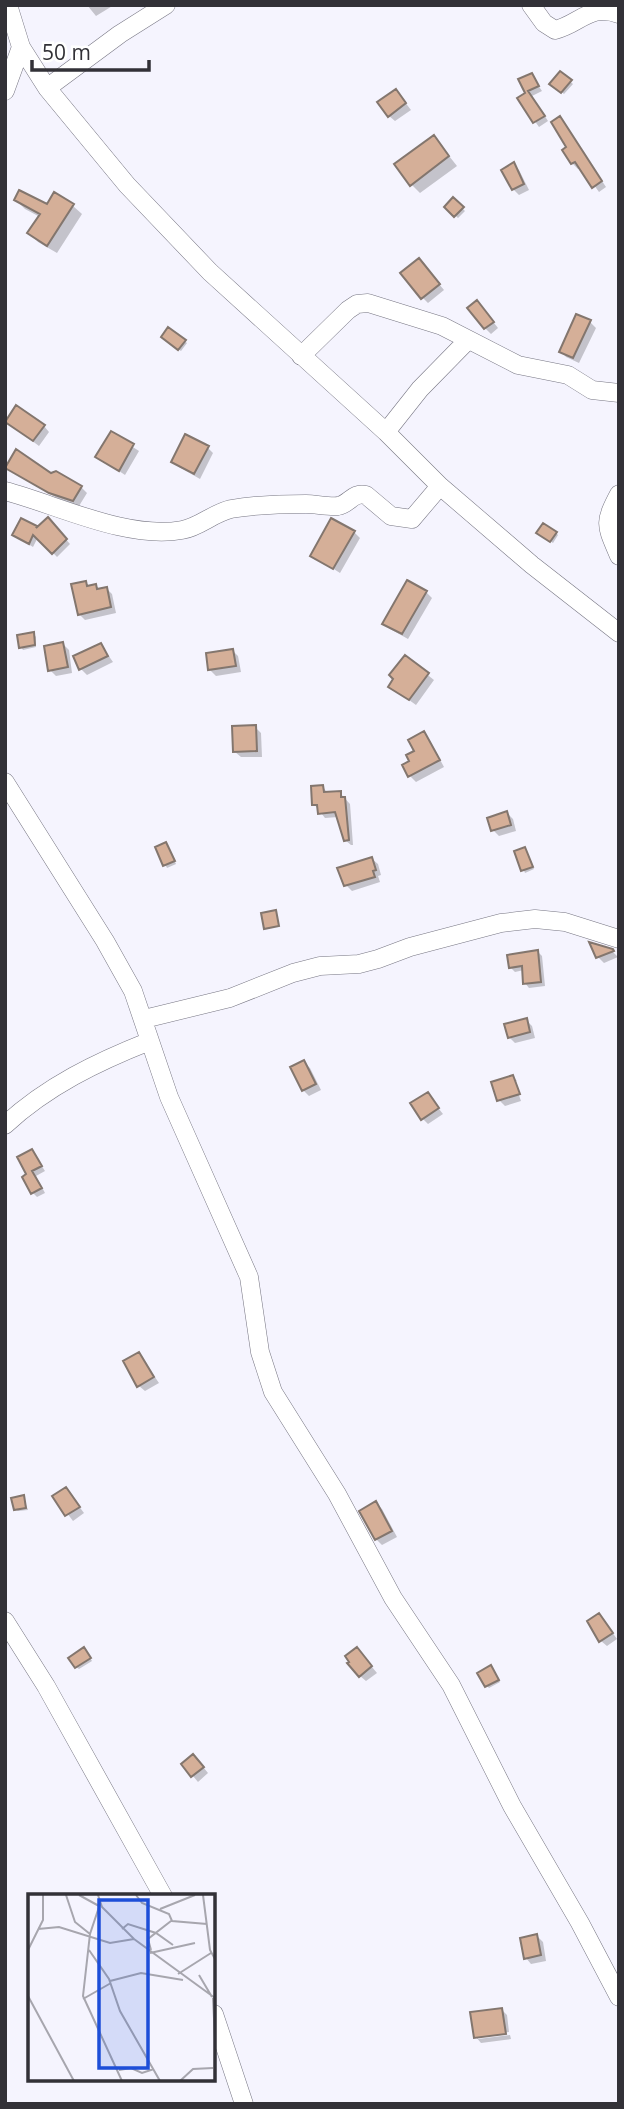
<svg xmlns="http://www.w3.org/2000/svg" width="624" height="2109" font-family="'Open Sans',sans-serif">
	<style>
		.shadow { fill: #0003 }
		.building { fill: #d5af98; stroke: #83766e; stroke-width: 2 }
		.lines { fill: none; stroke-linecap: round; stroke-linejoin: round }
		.street-casing { stroke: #777683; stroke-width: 19 }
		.street { stroke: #fff; stroke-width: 18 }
		.inset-road { fill: none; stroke: #a7a6ae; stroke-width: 2 }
		.view { fill: #1d4ed8; fill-opacity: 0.15; stroke: #1d4ed8; stroke-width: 3.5 }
		.inset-edge { fill: none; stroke: #323137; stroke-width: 3.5 }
	</style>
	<rect width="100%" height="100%" fill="#f5f4fe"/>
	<path class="shadow" d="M87,5H114L96,16Z
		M560,73L573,84L564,94L552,83Z
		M531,75L542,91L532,96L548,121L539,127L519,99L528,93L521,80Z
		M401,97L411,110L395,121L389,116Z
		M560,118L606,187L599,192L581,167L578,169L572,163Z
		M434,137L457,166L420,193L411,184Z
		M513,165L519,170L529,190L519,195L513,189Z
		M55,194L73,206L82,214L57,253L38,242L30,233L40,217L25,209L16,200L47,206Z
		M453,199L465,211L458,218L446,207Z
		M425,267L444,290L428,303L422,297Z
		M483,309L498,328L491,334L485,328Z
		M590,322L596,328L579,363L566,357L561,351Z
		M165,339L184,341L187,343L181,351Z
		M7,422L44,426L49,432L39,446Z
		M111,433L139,451L125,475L98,457Z
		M208,448L213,453L200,479L179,467L173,462Z
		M6,467L51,475L81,487L87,493L79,506L57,498L12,472Z
		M48,519L70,544L57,557L38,537L33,547L14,535L21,520L38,529Z
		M354,532L360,538L340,573L312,555Z
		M556,533L558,535L553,543L541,535Z
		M85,583L90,587L95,586L99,590L106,588L112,594L116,613L85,620L79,614Z
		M426,592L432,598L408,639L390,629L385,624Z
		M34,634L36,637V647L23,650L21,647Z
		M63,644L69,650L72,673L56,676L50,670Z
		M101,645L113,662L87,675L81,669Z
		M232,650L238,656L241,672L216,676L210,670Z
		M405,657L434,680L416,705L391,687Z
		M255,727L261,733L262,757H241L235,752Z
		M423,733L429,739L444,767L416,782L410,776L412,762Z
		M323,787L328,794L340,793L350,804L353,845H351L345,840L338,817L325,818L314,804Z
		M507,813L513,819L516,831L499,836L493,830Z
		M166,844L176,864L167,868L157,848Z
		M525,849L534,869L525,873L516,852Z
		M372,859L378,864L381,875L378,876L380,882L352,891L346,885Z
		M592,944L612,951L618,957L604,963L598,957Z
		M538,952L542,956L545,986L529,988L525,983L524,970L515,972L510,967Z
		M526,1020L532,1026L535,1038L515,1043L509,1037Z
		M304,1062L310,1068L321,1090L309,1096L303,1090Z
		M513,1077L517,1081H514L521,1101L505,1106L499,1100Z
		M427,1094L443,1114L428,1124L423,1119Z
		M32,1151L45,1171L36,1176L45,1193L37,1197L33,1193L29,1175Z
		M139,1354L159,1383L145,1391L139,1386Z
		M66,1489L84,1513L73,1521L55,1497Z
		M23,1497L28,1510L18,1511L15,1509Z
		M376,1503L382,1509L397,1537L382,1545L376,1539Z
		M604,1621L617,1639L607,1646L601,1641Z
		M86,1652L92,1661L79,1669L76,1667Z
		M362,1655L377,1673L366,1681L360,1676Z
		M493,1670L500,1682L489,1688L487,1686Z
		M199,1762L208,1773L198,1782L183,1764Z
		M537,1936L543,1942L546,1961L531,1964L526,1958Z
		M501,2009L507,2015L509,2032L478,2036V2039L510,2035L511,2039L481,2043L476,2037Z"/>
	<path class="building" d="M560,71L572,80L561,93L549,84Z
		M532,73L539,86L528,91L545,116L533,123L517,98L525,93L518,79Z
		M396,89L406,103L388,117L377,102Z
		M560,116L602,181L592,188L575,162L571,164L562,150L566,147L551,122Z
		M434,135L449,156L410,186L394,164Z
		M514,162L524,184L512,190L501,170Z
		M19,190L47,204L54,192L74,204L47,246L27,233L40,214L14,200Z
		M453,197L464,207L454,217L444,207Z
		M419,258L440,284L421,299L400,273Z
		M477,300L494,322L484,329L467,308Z
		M576,314L591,320L573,358L559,352Z
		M168,327L186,340L178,350L161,337Z
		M16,405L45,425L33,441L5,422Z
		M111,431L134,444L119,471L95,457Z
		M185,434L209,446L194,474L171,462Z
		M16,449L51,473L56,471L82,486L73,501L49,493L5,468Z
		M48,517L67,539L52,554L33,535L29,544L12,535L21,518L37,526L36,528Z
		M331,518L355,531L333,569L310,556Z
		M543,523L557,532L550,542L536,533Z
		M407,580L427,591L402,634L382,624Z
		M86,581L87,586L96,584L97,589L107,587L111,607L78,615L71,584Z
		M34,632L35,645L19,648L17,635Z
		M63,642L68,667L48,671L44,646Z
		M101,643L108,656L79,670L73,656Z
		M233,649L236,666L208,670L206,653Z
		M405,655L429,673L409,700L388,687L393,679L389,675Z
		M256,725L257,751L233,752L232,726Z
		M424,731L440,760L408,777L402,765L409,761L406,755L414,751L408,740Z
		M323,785L324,792L341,791V797H345L349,840L344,841L335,812L318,814L317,805H312L311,786Z
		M507,811L511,825L491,831L487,818Z
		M166,842L175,861L163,866L155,847Z
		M525,847L533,867L521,871L514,851Z
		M372,857L376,870L373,871L375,877L344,886L337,868Z
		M276,910L279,926L264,929L261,913Z
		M589,942L613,949L614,951L596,958Z
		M538,950L541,982L523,984L522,966L509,968L507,955Z
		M527,1018L530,1032L508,1038L504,1024Z
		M304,1060L316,1084L302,1091L290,1067Z
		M513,1075L520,1094L497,1101L491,1082Z
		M428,1092L439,1108L421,1120L410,1103Z
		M32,1149L42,1166L32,1171L42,1188L31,1194L22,1177L26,1174L17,1157Z
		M139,1352L154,1377L137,1387L123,1361Z
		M66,1487L80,1507L65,1516L52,1496Z
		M24,1495L26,1508L14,1510L11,1498Z
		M376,1501L392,1531L375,1540L359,1511Z
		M599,1613L613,1633L599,1642L587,1621Z
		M84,1647L91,1658L75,1668L68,1658Z
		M357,1647L372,1666L359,1677L347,1663L349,1662L345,1656Z
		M491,1665L499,1680L485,1687L477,1673Z
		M193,1754L204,1767L191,1777L181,1764Z
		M537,1934L541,1955L524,1959L520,1938Z
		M502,2008L506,2034L474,2038L470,2012Z"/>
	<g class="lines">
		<g class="street-casing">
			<path id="street" d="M8,5L21,47L47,88L127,185L210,272L386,432L440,486L532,565L619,633
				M531,5L544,23L555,30C580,24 590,3 619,14
				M47,88L120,34L166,5
				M5,91L21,47
				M301,356L348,310L357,304L368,303L442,326L518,365L568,375L592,390L619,393
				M386,432L420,389L468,340
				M5,491C58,505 127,540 182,530C200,527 213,513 231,509C254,505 282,504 306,504C316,504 328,507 338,506C350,504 352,492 366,495L391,516L412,519L440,486
				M619,494C603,524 606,525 619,556
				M5,782L105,941L133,991L169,1097L249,1277L260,1352L273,1392L337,1494L393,1598L451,1685L512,1806L580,1923L619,1997
				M144,1019L230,998L293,973L320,966L359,964L378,959L410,947L501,923L535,919L565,922L619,939
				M5,1125C47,1086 97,1062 150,1041
				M5,1621L46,1686L163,1896
				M214,2014L244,2104"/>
		</g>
		<use href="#street" class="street"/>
	</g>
	<g transform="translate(28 1894)">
		<rect width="187" height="187" fill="#f5f4fe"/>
		<path class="inset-road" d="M38,1L47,28L62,40M51,1L71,12M70,1L74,13L106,45L187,104M108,1L114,9L141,20L144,27L179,30M175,1L182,56L187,65M72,10L62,40L55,102L94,187M132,15L167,1M10,35L31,33L82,49L106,45M94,35L100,30L128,39L145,51M0,56L15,26V1M61,56L81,85L92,117L132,187M123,56L120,45L143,27M122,59L167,49M150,80L183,59M171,81L184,103M82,87L113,79L155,86M0,102L46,187M185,104L187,145M55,105L83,89M91,176L103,174L114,179L126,175M152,187L165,175L185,174"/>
		<path class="view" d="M71,6H120V174H71Z"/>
		<rect width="187" height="187" class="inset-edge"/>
	</g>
	<rect width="624" height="2109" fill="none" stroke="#323137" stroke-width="14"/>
	<path d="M32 60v10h117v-10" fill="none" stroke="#323137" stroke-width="3.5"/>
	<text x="42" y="60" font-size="21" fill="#323137" stroke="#ffffff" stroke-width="5" paint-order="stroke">50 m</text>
</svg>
